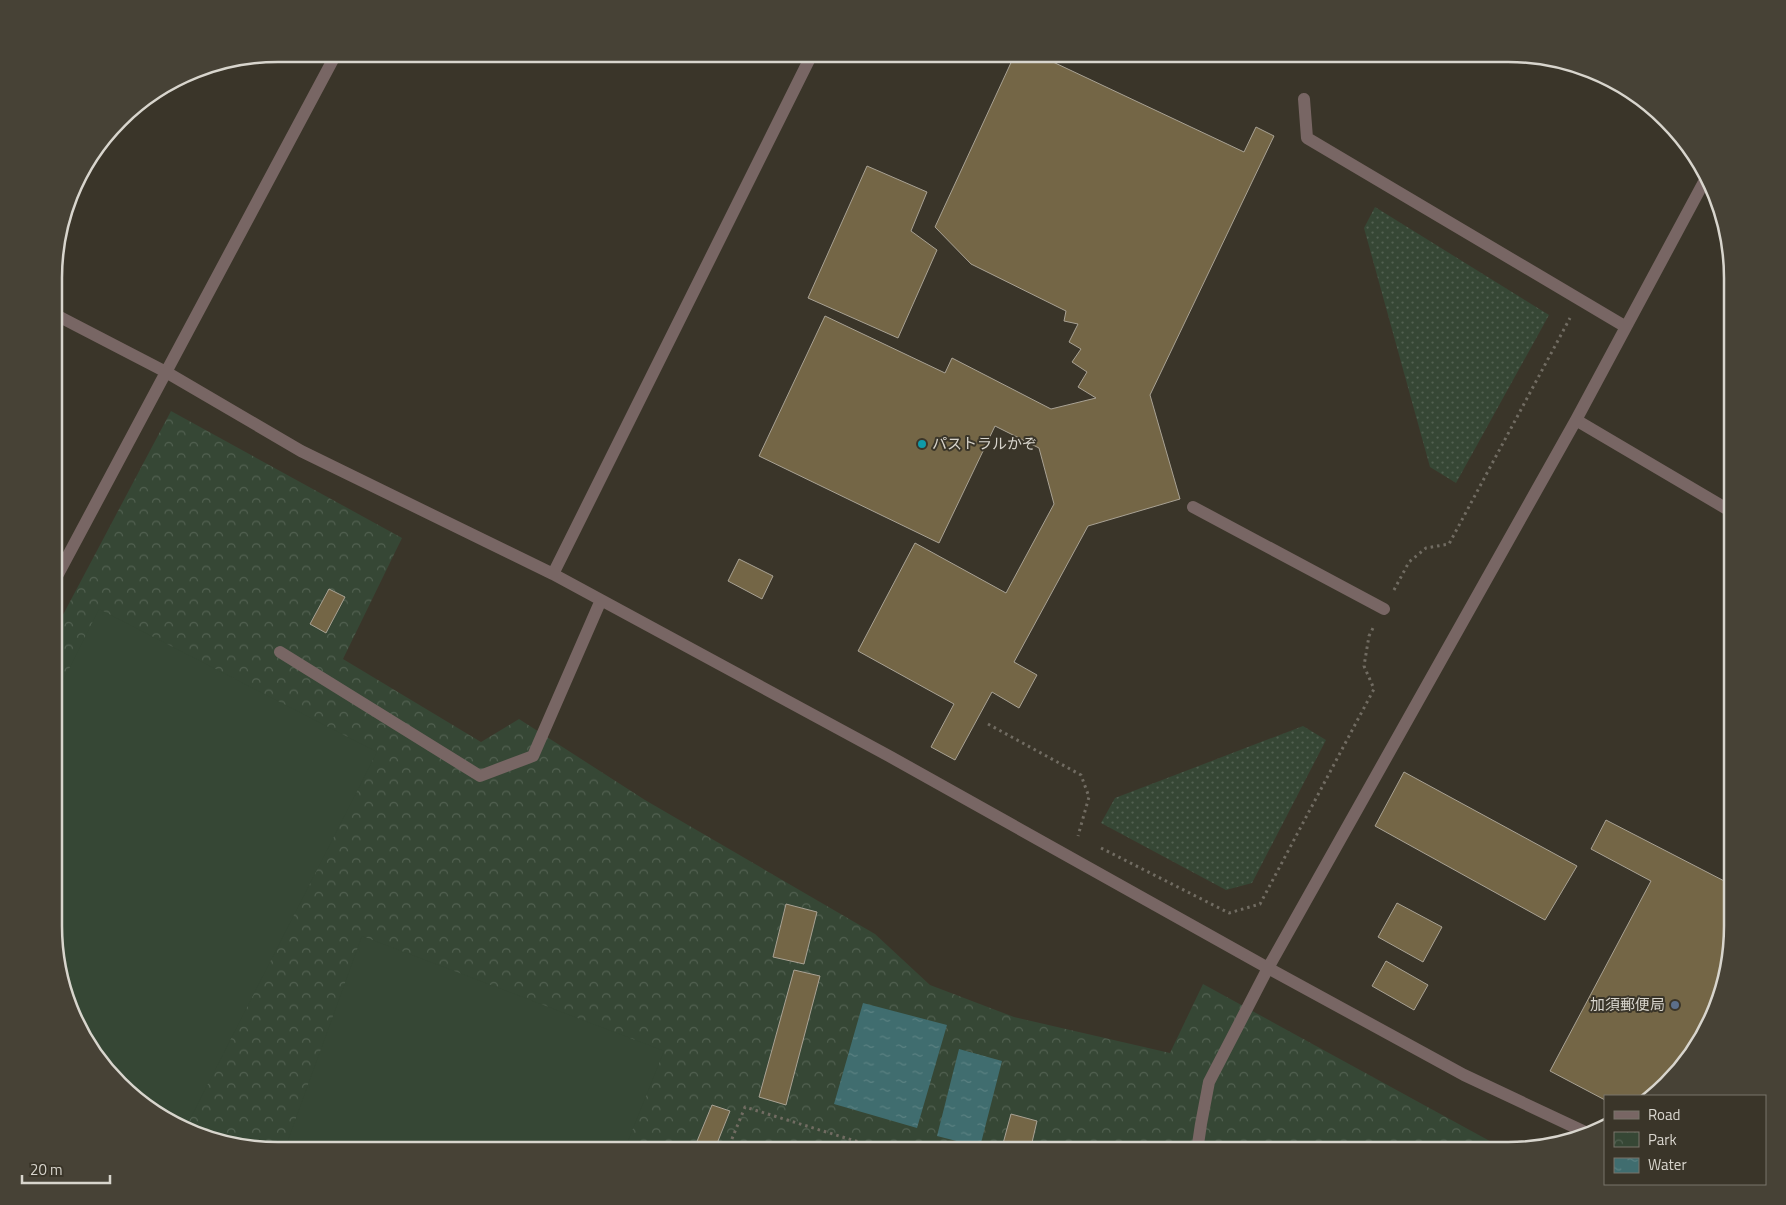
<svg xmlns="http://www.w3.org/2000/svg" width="1786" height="1205" font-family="'Titillium Web','Noto Sans JP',sans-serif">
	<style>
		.grass { fill: url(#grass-dots) }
		.park { fill: url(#park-crowns) }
		.pitch { fill: #364735 }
		.water { fill: url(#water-ripples) }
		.building { fill: #746646; stroke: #a9a294 }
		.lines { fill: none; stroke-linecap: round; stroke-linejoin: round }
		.path { stroke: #716c62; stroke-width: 3; stroke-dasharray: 2.5 4; stroke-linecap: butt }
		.minor { stroke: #786664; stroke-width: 12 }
		.culture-dot { fill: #0f9aa8; stroke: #3a3529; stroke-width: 2 }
		.service-dot { fill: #5c6f8a; stroke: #3a3529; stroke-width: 2 }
		.labels { text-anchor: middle; stroke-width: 4; stroke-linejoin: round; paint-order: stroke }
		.poi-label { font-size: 15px; fill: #d8d5cd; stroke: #3a3529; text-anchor: start }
		.rim { fill: none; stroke: #d8d5cd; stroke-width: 2.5 }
	</style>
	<defs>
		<pattern id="grass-dots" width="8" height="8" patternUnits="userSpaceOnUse" patternTransform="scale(1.25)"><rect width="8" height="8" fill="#364735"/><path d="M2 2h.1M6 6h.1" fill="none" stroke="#526151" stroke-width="1.8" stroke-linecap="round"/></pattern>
		<pattern id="park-crowns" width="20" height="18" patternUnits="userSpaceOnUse" patternTransform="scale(1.25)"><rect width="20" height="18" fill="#364735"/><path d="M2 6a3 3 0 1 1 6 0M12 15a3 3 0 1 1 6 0" fill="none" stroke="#526151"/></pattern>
		<pattern id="water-ripples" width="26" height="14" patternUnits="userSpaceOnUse" patternTransform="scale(1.25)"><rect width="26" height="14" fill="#406d6f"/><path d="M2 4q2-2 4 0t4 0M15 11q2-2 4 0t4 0" fill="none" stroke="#5b8182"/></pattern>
	</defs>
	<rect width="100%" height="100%" fill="#3a3529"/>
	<path class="grass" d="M1375,207L1549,315L1456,483L1430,467L1364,228Z
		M1303,726L1326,740L1252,883L1226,890L1101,823L1115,798Z"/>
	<path class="park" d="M171,411L402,538L343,659L481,742L519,719L645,800L875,934L930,985L1014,1017L1170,1053L1203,984L1508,1151H278L207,1139L153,1113L84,1039L56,956V628Z"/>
	<path class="pitch" d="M99,609L377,752L185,1129L153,1113L84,1039L56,956V695Z
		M362,936L664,1051L624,1151H284Z"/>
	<path class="water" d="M863,1003L947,1025L917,1128L834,1104Z
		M959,1049L1002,1061L980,1147L937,1136Z"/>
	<path class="building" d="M1015,54H1036L1244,152L1256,127L1274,136L1150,395L1180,499L1088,526L1014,662L1037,675L1019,708L992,692L955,760L931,747L954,704L858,651L915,543L1006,593L1054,504L1039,448L995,426L939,543L759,456L825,316L945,373L952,358L1051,409L1096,398L1078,387L1087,372L1072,362L1081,349L1069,342L1078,324L1064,321L1066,311L971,264L935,227Z
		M867,166L927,192L911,231L937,250L898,338L808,298Z
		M739,559L773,576L762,599L728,581Z
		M329,589L345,597L326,633L310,624Z
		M1404,772L1577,866L1545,920L1375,826Z
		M1606,820L1732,885V941L1720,998L1694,1052L1646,1096H1605V1100L1550,1071L1651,881L1591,849Z
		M1397,903L1442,927L1423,962L1378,937Z
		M786,904L817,912L804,964L773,957Z
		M1386,961L1428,985L1414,1010L1372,986Z
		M794,970L820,976L786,1105L759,1097Z
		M712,1105L730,1111L714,1151H693Z
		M1011,1114L1037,1121L1030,1151H1001Z"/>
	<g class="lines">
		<path class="path" d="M1394,590L1409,562L1426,548L1449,544L1570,318
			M988,724L1081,775L1089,797L1078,836
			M1101,848L1229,913L1260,904L1374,689L1364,666L1369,636L1374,626
			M727,1151L745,1107L888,1151"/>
		<path class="minor" d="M1304,99L1307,138L1626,327
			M56,315L166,372L301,451L553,574L889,756L1268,968L1464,1075L1585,1132
			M1576,420L1732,512
			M1193,507L1384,609
			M553,574L812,54
			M56,578L336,54
			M280,652L480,776L533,756L601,600
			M1197,1151L1201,1124L1209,1082L1268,968L1576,420L1706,178"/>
	</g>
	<circle class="culture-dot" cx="922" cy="444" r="5"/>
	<circle class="service-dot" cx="1675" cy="1005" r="5"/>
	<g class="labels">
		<g class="poi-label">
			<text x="932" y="449">パストラルかぞ</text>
			<text x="1665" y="1010" text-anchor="end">加須郵便局</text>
		</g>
	</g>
	<path d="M0 0H1786V1205H0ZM278 62H1508A216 216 0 0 1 1724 278V926A216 216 0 0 1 1508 1142H278A216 216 0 0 1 62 926V278A216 216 0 0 1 278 62Z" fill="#474236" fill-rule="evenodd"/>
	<path class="rim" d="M278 62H1508A216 216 0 0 1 1724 278V926A216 216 0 0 1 1508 1142H278A216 216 0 0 1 62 926V278A216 216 0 0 1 278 62Z"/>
	<rect x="1604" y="1095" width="162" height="90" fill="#3a3529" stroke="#79756b"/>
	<rect x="1614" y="1111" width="25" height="8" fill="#786664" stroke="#79756b"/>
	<text x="1648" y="1120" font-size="15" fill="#d8d5cd">Road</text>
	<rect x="1614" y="1132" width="25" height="15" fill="url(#park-crowns)" stroke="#79756b"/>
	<text x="1648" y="1145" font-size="15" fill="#d8d5cd">Park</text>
	<rect x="1614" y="1158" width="25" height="15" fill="url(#water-ripples)" stroke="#79756b"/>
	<text x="1648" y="1170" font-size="15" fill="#d8d5cd">Water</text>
	<path d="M22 1175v8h88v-8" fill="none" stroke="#d8d5cd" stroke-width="2.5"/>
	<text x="30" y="1175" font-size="15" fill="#d8d5cd" stroke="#3a3529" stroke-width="4" paint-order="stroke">20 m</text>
</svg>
